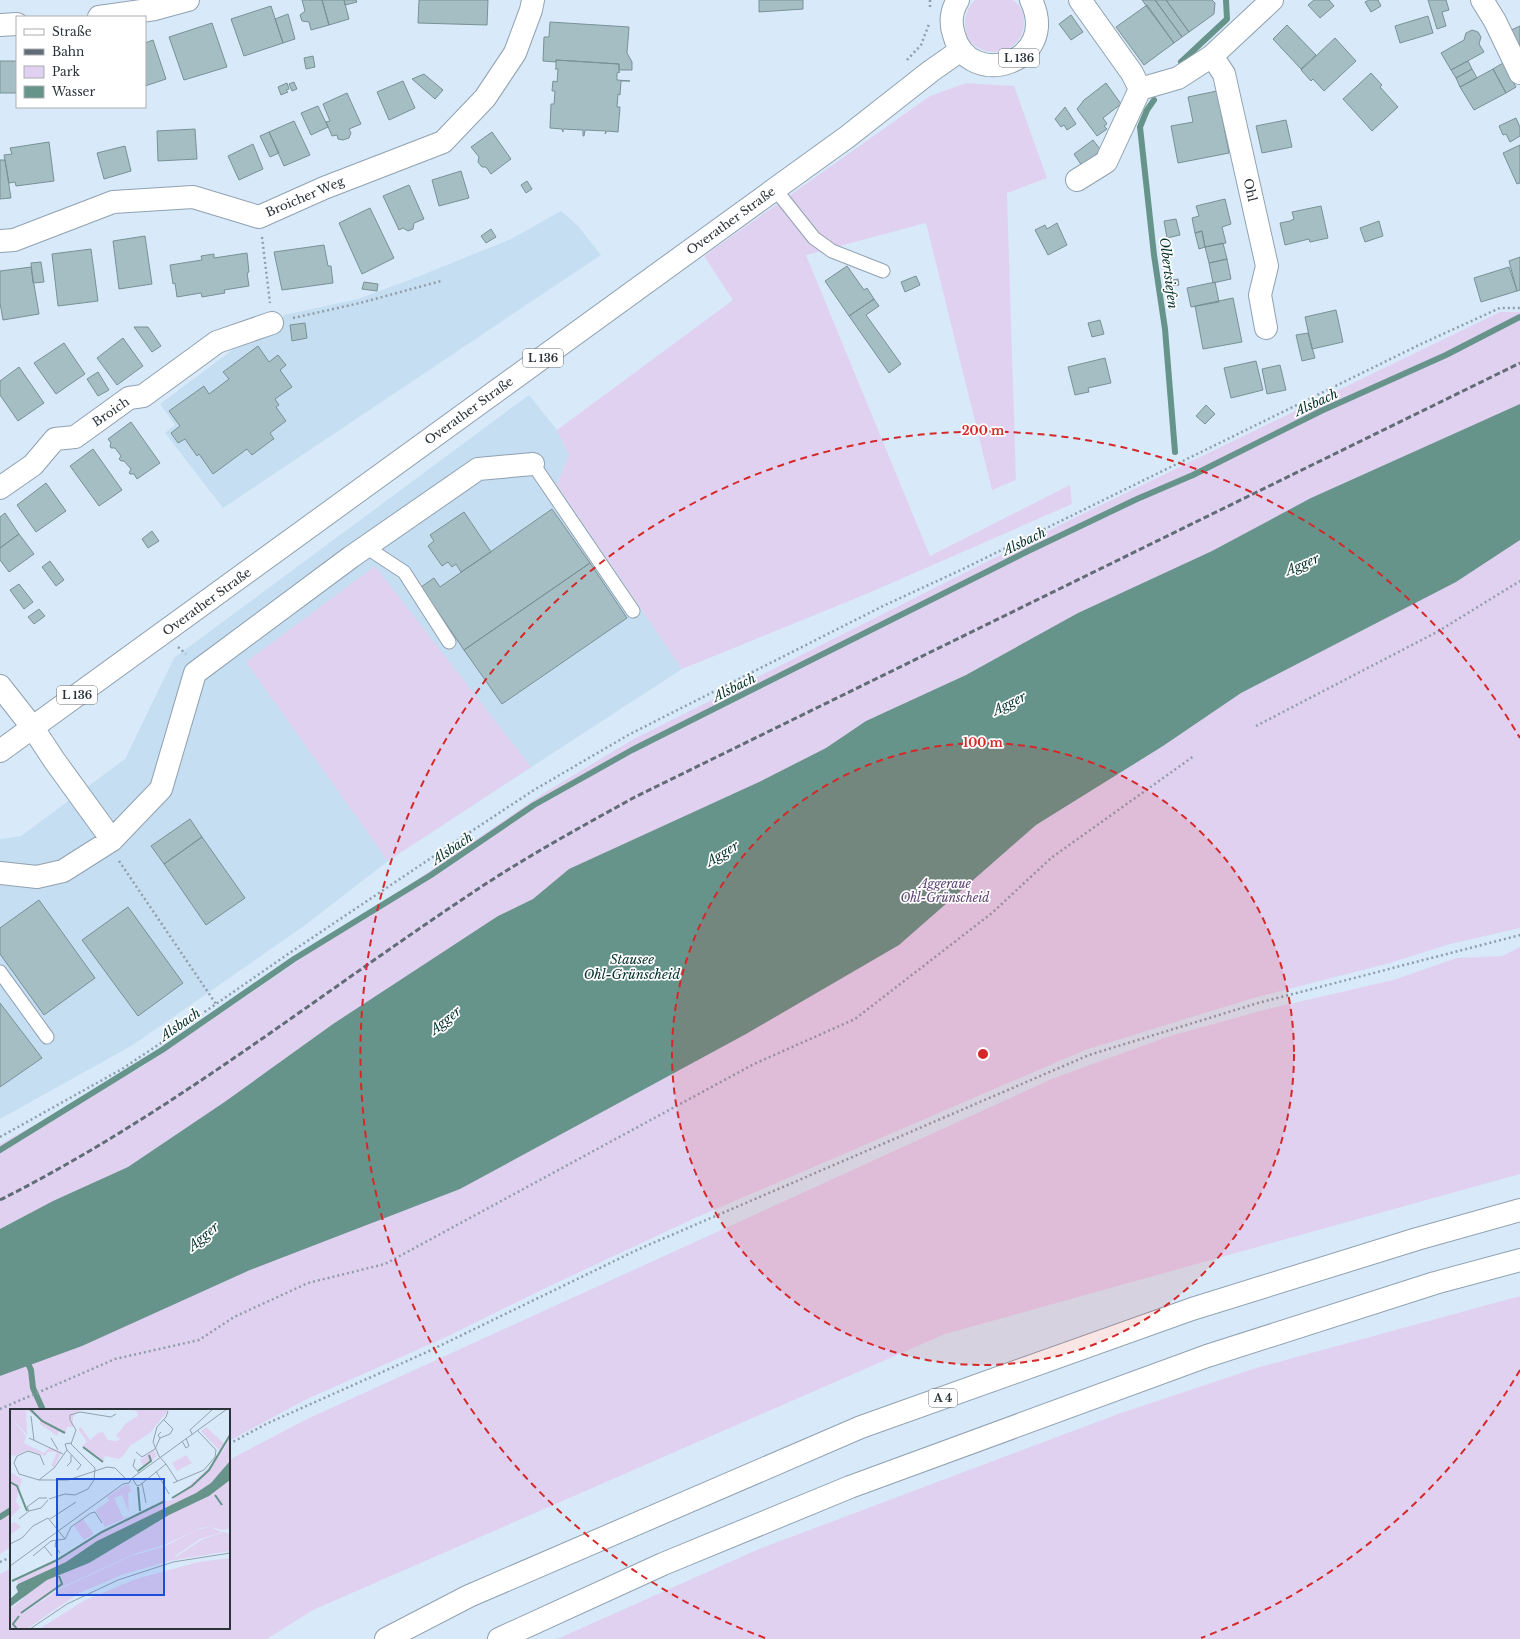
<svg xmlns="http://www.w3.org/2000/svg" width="1520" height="1639" font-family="'Libre Baskerville',serif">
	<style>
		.built { fill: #c6def2 }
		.green { fill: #e1d1f1 }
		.water { fill: #67948a }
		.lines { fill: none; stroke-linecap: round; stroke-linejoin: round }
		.stream { stroke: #67948a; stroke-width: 6 }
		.building { fill: #a4bec3; stroke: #789196 }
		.lane-casing { stroke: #90a1b0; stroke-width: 15 }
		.street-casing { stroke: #90a1b0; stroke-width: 24 }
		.primary-casing { stroke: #90a1b0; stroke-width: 24 }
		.highway-casing { stroke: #90a1b0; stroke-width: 24 }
		.path { stroke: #909eaa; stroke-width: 2.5; stroke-dasharray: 2 3; stroke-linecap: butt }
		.lane { stroke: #fff; stroke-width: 13 }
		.street { stroke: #fff; stroke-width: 22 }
		.primary { stroke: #fff; stroke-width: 22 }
		.highway { stroke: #fff; stroke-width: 22 }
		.rail { stroke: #616d76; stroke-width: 3; stroke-dasharray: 6 3; stroke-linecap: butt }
		.ring { fill: none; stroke: #d62828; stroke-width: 2; stroke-dasharray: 7 5 }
		.labels { text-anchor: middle; stroke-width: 3.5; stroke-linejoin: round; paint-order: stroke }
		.shield { fill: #fff; stroke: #6b7074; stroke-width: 1 }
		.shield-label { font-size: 11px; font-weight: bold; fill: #2b3339 }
		.street-label { font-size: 12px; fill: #2b3339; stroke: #fff }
		.park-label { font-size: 12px; font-style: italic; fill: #5c4373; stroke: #fff }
		.water-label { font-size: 13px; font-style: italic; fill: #05322b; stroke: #fff }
		.inset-river { fill: none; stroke: #67948a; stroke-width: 2 }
		.inset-road { fill: none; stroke: #93a1ad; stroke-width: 1 }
		.view { fill: #1d4ed8; fill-opacity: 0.15; stroke: #1d4ed8; stroke-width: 2 }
		.inset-edge { fill: none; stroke: #2b3339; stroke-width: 2 }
		.centre { fill: #d62828; stroke: #fff; stroke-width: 2 }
		.ring-label { font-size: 12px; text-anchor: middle; font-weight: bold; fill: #d62828; stroke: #fff; stroke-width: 3.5; stroke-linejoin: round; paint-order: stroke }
	</style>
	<rect width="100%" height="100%" fill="#d8eafa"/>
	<path class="built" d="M561,211L578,226L601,255L223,508L165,433L175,425L160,404L255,333L279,327L284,315L358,299L417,277L511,239Z
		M529,395L557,430L569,455L557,485L682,669L392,858L304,926L133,1045L0,1119V839L21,836L125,759L174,658Z"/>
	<path class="green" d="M975,0H1013C1020,5 1024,13 1024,21C1025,61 966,62 965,25C965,16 968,6 975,0Z
		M966,83L1014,86L1047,178L1007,193L1016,480L992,490L926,223L806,255L930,556L1070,485L1072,504L864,595L682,669L557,485L569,455L557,430L733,300L704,256L930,96Z
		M1500,312H1520V928L1450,944L1390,963L1250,999L1085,1050L695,1218L554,1284L444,1338L305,1400L229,1441V1410H11V1547L0,1554V1144L140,1068L544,793L632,740L1070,520Z
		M375,566L531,767L388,861L246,662Z
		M1520,947V1174L945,1334L313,1610L267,1639H0V1574L11,1568V1628H229V1460L307,1419L1054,1078L1170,1036L1264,1010L1393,980L1457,958L1502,956Z
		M1520,1296V1639H557L759,1549L1118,1414L1256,1368Z"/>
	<path class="water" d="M1520,404V540L1456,582L1241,693L1163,746L1036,825L899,945L746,1034L460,1189L250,1270L82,1346L0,1376V1229L53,1201L128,1167L226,1101L333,1024L498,916L533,899L569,869L759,782L826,748L866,721L966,675L1078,613L1212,551L1311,498Z"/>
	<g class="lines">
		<path class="stream" d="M1181,62L1227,19L1226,0
			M1154,100L1147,110L1140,127L1154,255L1165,329L1175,452
			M0,1150L162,1050L294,959L431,875L534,805L632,750L1026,552L1137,499L1193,475L1321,411L1446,355L1520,317
			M26,1359L31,1370L33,1388L43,1410
			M0,1517L11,1510"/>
	</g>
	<path class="building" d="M302,0H322L329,25L311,30L309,22L302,21L300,15L305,11Z
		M322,0H344L349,19L329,25Z
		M344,0H356L357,2L345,5Z
		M419,0H488L487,25L418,23Z
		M759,0H803V9L759,12Z
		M1142,0H1155L1182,37L1174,43Z
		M1155,0H1166L1189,32L1182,37Z
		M1166,0H1212L1215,3L1214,14L1189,32Z
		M1314,0H1329L1334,6L1320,18L1308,5Z
		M1369,0H1378L1381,6L1371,12L1365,2Z
		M1428,0H1446L1449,10L1442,12L1446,26L1437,29Z
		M1147,5L1174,43L1144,65L1116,27Z
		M271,6L283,43L244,56L231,19Z
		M288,14L295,39L283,43L275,19Z
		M1071,15L1083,32L1071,40L1059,24Z
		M1428,16L1433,33L1400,43L1395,26Z
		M550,22L629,27L627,53L632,62V70H619V64L556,60V62L543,61L544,37H549Z
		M212,23L227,67L184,80L169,37Z
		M1287,25L1316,55L1301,69L1273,39Z
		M1520,26V53L1509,31Z
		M1472,30L1478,32L1481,37L1479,44L1484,52L1451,70L1441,53L1464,40L1466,33Z
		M1335,38L1356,61L1324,91L1313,79L1311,81L1301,70Z
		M153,40L166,79L145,86V43Z
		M313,56L315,67L306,69L304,58Z
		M556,60L619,64V72H620L617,73V80L630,81H621L620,95L618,94L617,107H620L618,132L607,131L605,134L606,131L585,130L584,136H583V130L563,129V132L562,129L550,128L551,104H554L555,91H552L553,81L557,82L558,69H555L556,68Z
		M0,61H17V93H0Z
		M1468,61L1472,69L1456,78L1451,70Z
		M1503,63L1516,87L1506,93L1493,69Z
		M1472,69L1477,78L1460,87L1456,78Z
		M1493,69L1506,93L1474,110L1460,87Z
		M1371,73L1382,85L1380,87L1398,107L1372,131L1343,99Z
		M424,74L443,90L435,99L412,79Z
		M403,81L415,108L389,120L377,92Z
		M294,82L297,89L292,91L289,84Z
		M287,83L289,89L286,90L288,92L281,95L278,87Z
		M1106,83L1121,104L1103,118L1107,124L1104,126L1107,129L1097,136L1077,109L1084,100Z
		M1217,91L1229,153L1178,163L1171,126L1193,122L1188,97Z
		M347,93L361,124L349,129L351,133L349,138L343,140L338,139L337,135L332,136L326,122L330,121L323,104Z
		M318,106L328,127L311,135L301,113Z
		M1065,107L1076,124L1067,130L1064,125L1061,127L1055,119Z
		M1516,118L1520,127V136L1510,142L1506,134L1503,135L1499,126Z
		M1286,120L1292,147L1262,153L1256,126Z
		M294,121L310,155L284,166L269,132Z
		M195,129L197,159L158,161L157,131Z
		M269,132L279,153L270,157L260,136Z
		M492,132L511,159L491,174L486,167H482L478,162L479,157L471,147Z
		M1093,140L1100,149L1090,164L1082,166L1074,154Z
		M49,142L54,181L16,186L15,182L9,183L4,155L12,154L10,148Z
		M253,144L263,169L239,180L228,156Z
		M1520,145V183L1517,184L1503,153Z
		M125,146L131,171L104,179L97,153Z
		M0,160H5L11,198L0,199Z
		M461,171L469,198L439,206L432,180Z
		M527,181L532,189L526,193L521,185Z
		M409,185L424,219L414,223L413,229L408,231L403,228L399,230L383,196Z
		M1225,199L1231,224L1222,227L1226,243L1205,247L1202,231L1195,233L1192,218L1199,216L1196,206Z
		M1321,206L1328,238L1310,242L1309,239L1285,245L1280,223L1290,221L1294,219L1292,212Z
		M370,208L394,258L362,274L339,223Z
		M1176,219L1180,235L1167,238L1164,221Z
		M1379,221L1383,236L1365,242L1360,228Z
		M1057,223L1067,245L1048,255L1035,230L1045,225L1047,229Z
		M491,229L496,237L486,243L481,236Z
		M1202,231L1205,247L1199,249L1195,233Z
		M145,236L152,284L119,289L113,241Z
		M1223,243L1227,259L1209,263L1205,247Z
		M324,245L328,266H331L333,283L282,290L274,252Z
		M91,249L98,301L58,306L52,254Z
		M247,253L249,272L247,273L249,286L224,290L225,293L202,297L201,293L177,297L175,283L173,284L170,265L202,260L201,256L214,254V258Z
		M1520,257V290L1517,291L1509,261Z
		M1227,259L1231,279L1213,283L1209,263Z
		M41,262L44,282L33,283L31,263Z
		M847,266L864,290L867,288L874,299L849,316L825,281Z
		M31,267L39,314L3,320L0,303V271Z
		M1509,267L1517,291L1481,302L1474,278Z
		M916,276L920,285L905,292L901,282Z
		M1178,279L1179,285L1173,286L1172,280Z
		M364,282L378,284L377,291L362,289Z
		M1215,282L1219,302L1191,307L1187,288Z
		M1233,298L1242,342L1203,349L1195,306Z
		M874,299L879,306L866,315L901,364L889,373L849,316Z
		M1336,310L1343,342L1312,349L1305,317Z
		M1100,320L1104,334L1092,337L1088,323Z
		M305,323L307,338L292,341L290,325Z
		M134,327H148L161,346L152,352Z
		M1308,333L1315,358L1302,361L1296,335Z
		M123,338L143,366L117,385L97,358Z
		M64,343L85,374L56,394L34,363Z
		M258,346L269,362L278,355L286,365L280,370L292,387L275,399L279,405L276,407L286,421L270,433L274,439L272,440L252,455L247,449L213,474L199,454L197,456L185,439L178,443L171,433L180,426L169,411L204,386L209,394L229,379L223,372Z
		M1105,358L1111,383L1088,388L1089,392L1075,395L1068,367Z
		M1256,361L1263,390L1231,398L1224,368Z
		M1280,365L1286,390L1267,394L1262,369Z
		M19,367L44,403L18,421L0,395V381Z
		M98,372L109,390L98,396L87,379Z
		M1206,405L1215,414L1205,424L1196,416Z
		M131,422L160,463L137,479L134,474H130L129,473L131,469L124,461H121L119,459L121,456L115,448H111L110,446L111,443L108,439Z
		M93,449L122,490L99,506L70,466Z
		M46,483L66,511L36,532L17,505Z
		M552,509L590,563L464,650L421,587L434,578L440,587Z
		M464,512L491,552L461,572L456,564L452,567L448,562L442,566L428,546L434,541L430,535Z
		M5,513L19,534L0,548V517Z
		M152,531L159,541L148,548L142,539Z
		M19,534L34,554L9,572L0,560V548Z
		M50,561L64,580L56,586L42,567Z
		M590,563L627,618L502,704L464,650Z
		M19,584L33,602L24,609L10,590Z
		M39,609L45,616L34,624L28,617Z
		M190,819L202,837L164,864L151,846Z
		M202,837L245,898L206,925L164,864Z
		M39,900L95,978L44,1015L0,954V928Z
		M128,907L183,983L138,1016L82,940Z
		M0,1003L42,1058L0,1087Z"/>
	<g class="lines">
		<g class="lane-casing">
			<path id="lane" d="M775,189L814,238L832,251L883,271
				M533,464L633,611
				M366,547L404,572L449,642
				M0,972L47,1037"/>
		</g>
		<g class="street-casing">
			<path id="street" d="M1080,0L1132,73L1140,89L1178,78L1212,56L1272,0
				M1482,0L1495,21L1520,73
				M99,17L155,9L188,0
				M0,25L17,24
				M1212,56L1224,74L1267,266L1260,295L1266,328
				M1077,180L1106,162L1140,89
				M0,241L14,240L113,202L193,197L259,217L324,188L443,142L485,98L515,53L531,10L533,0
				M0,488L33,465L55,439L75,437L129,398L143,396L217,342L272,323
				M0,686L33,728L54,760L112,840
				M0,873L37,877L63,871L112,840L161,789L195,673L351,557L478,469L533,464"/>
		</g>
		<g class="primary-casing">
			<path id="primary" d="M958,0C951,11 950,23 954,35C969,91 1061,63 1031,0
				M0,751L775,189L847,137L931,71L961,50"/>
		</g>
		<g class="highway-casing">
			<path id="highway" d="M386,1639L469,1596L861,1427L1192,1309L1417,1239L1520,1210
				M499,1639L663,1564L850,1487L1207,1356L1435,1283L1520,1260"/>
		</g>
		<path class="path" d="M930,7V0
			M907,60L921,45L929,24
			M262,237L270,303
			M293,318L360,303L441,281
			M178,647L186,654
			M1256,726L1437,632L1520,581
			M119,861L216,1004
			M0,1137L122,1069L167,1039L190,1022L291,952L452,844L534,790L630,734L883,606L963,569L1421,344L1500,308H1520
			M0,1409L115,1359L199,1340L234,1317L308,1283L385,1264L754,1064L855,1019L992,913L1051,858L1194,756
			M229,1444L266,1424L427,1352L639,1249L1089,1055L1258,1003L1520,935
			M0,1562L11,1557"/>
		<use href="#lane" class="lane"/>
		<use href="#street" class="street"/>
		<use href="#primary" class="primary"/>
		<use href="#highway" class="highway"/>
		<path class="rail" d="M0,1200C167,1116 314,998 469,895C522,859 579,828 635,797L1520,363"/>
	</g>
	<circle cx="983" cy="1054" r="311" fill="#d62828" fill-opacity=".12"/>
	<g class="ring">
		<circle cx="983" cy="1054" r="311"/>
		<path d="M1520 1370A623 623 0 0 1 1201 1638M765 1638A623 623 0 1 1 1520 738"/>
	</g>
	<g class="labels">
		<g class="shield">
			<rect x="999" y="49" width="40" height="18" rx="3"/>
			<rect x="523" y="349" width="40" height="18" rx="3"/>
			<rect x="57" y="686" width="40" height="18" rx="3"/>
			<rect x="929" y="1389" width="28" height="18" rx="3"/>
		</g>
		<g class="shield-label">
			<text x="1019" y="62">L 136</text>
			<text x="543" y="362">L 136</text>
			<text x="77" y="699">L 136</text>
			<text x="943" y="1402">A 4</text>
		</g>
		<g class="street-label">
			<text transform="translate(1250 190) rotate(77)" y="4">Ohl</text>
			<text transform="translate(305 197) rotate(-23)" y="4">Broicher Weg</text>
			<text transform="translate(731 221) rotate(-36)" y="4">Overather Straße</text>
			<text transform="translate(469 411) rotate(-36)" y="4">Overather Straße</text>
			<text transform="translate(111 412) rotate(-34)" y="4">Broich</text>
			<text transform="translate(207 602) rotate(-36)" y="4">Overather Straße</text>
		</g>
		<g class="park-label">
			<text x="945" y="888">Aggeraue<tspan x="945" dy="14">Ohl-Grünscheid</tspan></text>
		</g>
		<g class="water-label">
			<text transform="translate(1169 273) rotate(83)" y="5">Olbertsiefen</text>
			<text transform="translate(1316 402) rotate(-25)" y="5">Alsbach</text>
			<text transform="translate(1024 541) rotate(-26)" y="5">Alsbach</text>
			<text transform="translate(1302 564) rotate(-23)" y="5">Agger</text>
			<text transform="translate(734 687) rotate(-27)" y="5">Alsbach</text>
			<text transform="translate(1009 703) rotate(-27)" y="5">Agger</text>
			<text transform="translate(452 848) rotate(-34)" y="5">Alsbach</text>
			<text transform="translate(722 853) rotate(-31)" y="5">Agger</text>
			<text x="632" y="964">Stausee<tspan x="632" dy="15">Ohl-Grünscheid</tspan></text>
			<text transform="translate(445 1020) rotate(-39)" y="5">Agger</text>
			<text transform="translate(180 1024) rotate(-35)" y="5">Alsbach</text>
			<text transform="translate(203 1236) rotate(-40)" y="5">Agger</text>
		</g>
	</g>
	<g transform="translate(10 1409)">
		<rect width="220" height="220" fill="#d8eafa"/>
		<path d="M0,0H71L63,8V18H57L55,25L49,22L47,27L30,15V10L16,1L17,26L1,8ZM114,0H159L140,24L120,37L113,47L109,50L95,47L93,54L72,37L77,33L68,20L71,18L80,31L88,24L93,23L98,31L106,32L111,30L106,27L116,14L128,7L127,2ZM0,7L16,27L14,34L34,44L40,38L51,44L44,58L41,57L47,43H38L35,47L18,41L4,47L0,45ZM196,18L215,35L211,43L191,22ZM220,25V119L213,121L199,118L191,119L154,136L124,145L48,180L0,213V200L13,190L5,178L8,174L6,169L48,151L92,123L153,92L162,91L198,60L215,39ZM144,41L147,47L134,58L130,51ZM176,46L182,54L167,62L162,54ZM0,63L12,70L6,92L10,99L0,109ZM115,76H119L121,83L118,84L119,104L112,86L104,89L113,109L123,106L95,118L86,101L99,92L97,88ZM73,110L84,125L74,131L64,117ZM5,113L11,118L0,126V115ZM199,118L212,123L190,130L165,147L166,148L193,130L214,123L220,125V142L164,151L114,165L69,184L17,220H0V213L50,180L121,147L153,138L187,121ZM220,149V220H29L75,191L126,170L188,153Z" fill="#e1d1f1"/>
		<path d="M220,52V71L199,87L159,106L79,154L37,171L0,198V190L8,183L6,178L8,175L56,153L87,132L186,84L201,74Z" fill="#67948a"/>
		<path class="inset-river" d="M20,0L32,12L55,24M73,38L93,53M128,62L141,52L139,46M0,73L7,77L17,102M128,78L130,102M205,86L212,96M162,89L182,77L199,61L220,26M2,172L47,151L92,123L155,92M11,204L52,175L49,167M7,220L3,215L9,207"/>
		<path class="inset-road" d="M21,7L24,31M151,23L148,26L150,29L160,25L163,20L154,11M182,25L180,21L203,0M19,29L53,45M41,29L48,41M172,32L176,39L179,37L176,29M57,41L71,56L67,61M126,43L132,48L145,40L150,29M125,50L123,57L129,64M156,55L167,72M34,56L30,46L18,42L7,47L4,54L9,65L29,71H58L97,58L105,59L115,69M57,57L61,53V46M146,62L159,85M122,69L127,77L130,76L156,55L149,47L143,33L147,18L156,8L158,2M29,71L44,59L57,41L55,35L61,34M132,74L136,94M163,74L194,61L205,48L206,41L187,21M37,89H29L17,98L19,102L31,99L38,91M39,90L55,85L65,86L78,80L84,71L85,59L61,35L66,21L60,11V6L70,3L101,8L106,5M9,110L19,102M40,110L66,93M46,132L45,137L50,144M0,135L12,129L23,117L38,109L55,130M34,137L42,147M23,147L41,132L55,130L61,118L81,104L85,103L92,114M0,157L113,75L119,74L122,69L217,0M20,220L57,195L108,171L163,153L220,144"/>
		<path class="view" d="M47,70H154V186H47Z"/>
		<rect width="220" height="220" class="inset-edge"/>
	</g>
	<circle cx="983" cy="1054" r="6" class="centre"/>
	<g class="ring-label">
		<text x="983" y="435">200 m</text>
		<text x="983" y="747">100 m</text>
	</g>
	<rect x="16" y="16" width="130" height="92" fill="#ffffff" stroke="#aaadb0"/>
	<rect x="24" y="29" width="20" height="6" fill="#ffffff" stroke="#aaadb0"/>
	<text x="52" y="36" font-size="12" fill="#2b3339">Straße</text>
	<rect x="24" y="49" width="20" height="6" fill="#616d76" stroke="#aaadb0"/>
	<text x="52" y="56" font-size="12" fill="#2b3339">Bahn</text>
	<rect x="24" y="66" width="20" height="12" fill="#e1d1f1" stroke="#aaadb0"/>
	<text x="52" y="76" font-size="12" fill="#2b3339">Park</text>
	<rect x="24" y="86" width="20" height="12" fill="#67948a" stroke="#aaadb0"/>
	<text x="52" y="96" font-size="12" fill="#2b3339">Wasser</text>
</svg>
